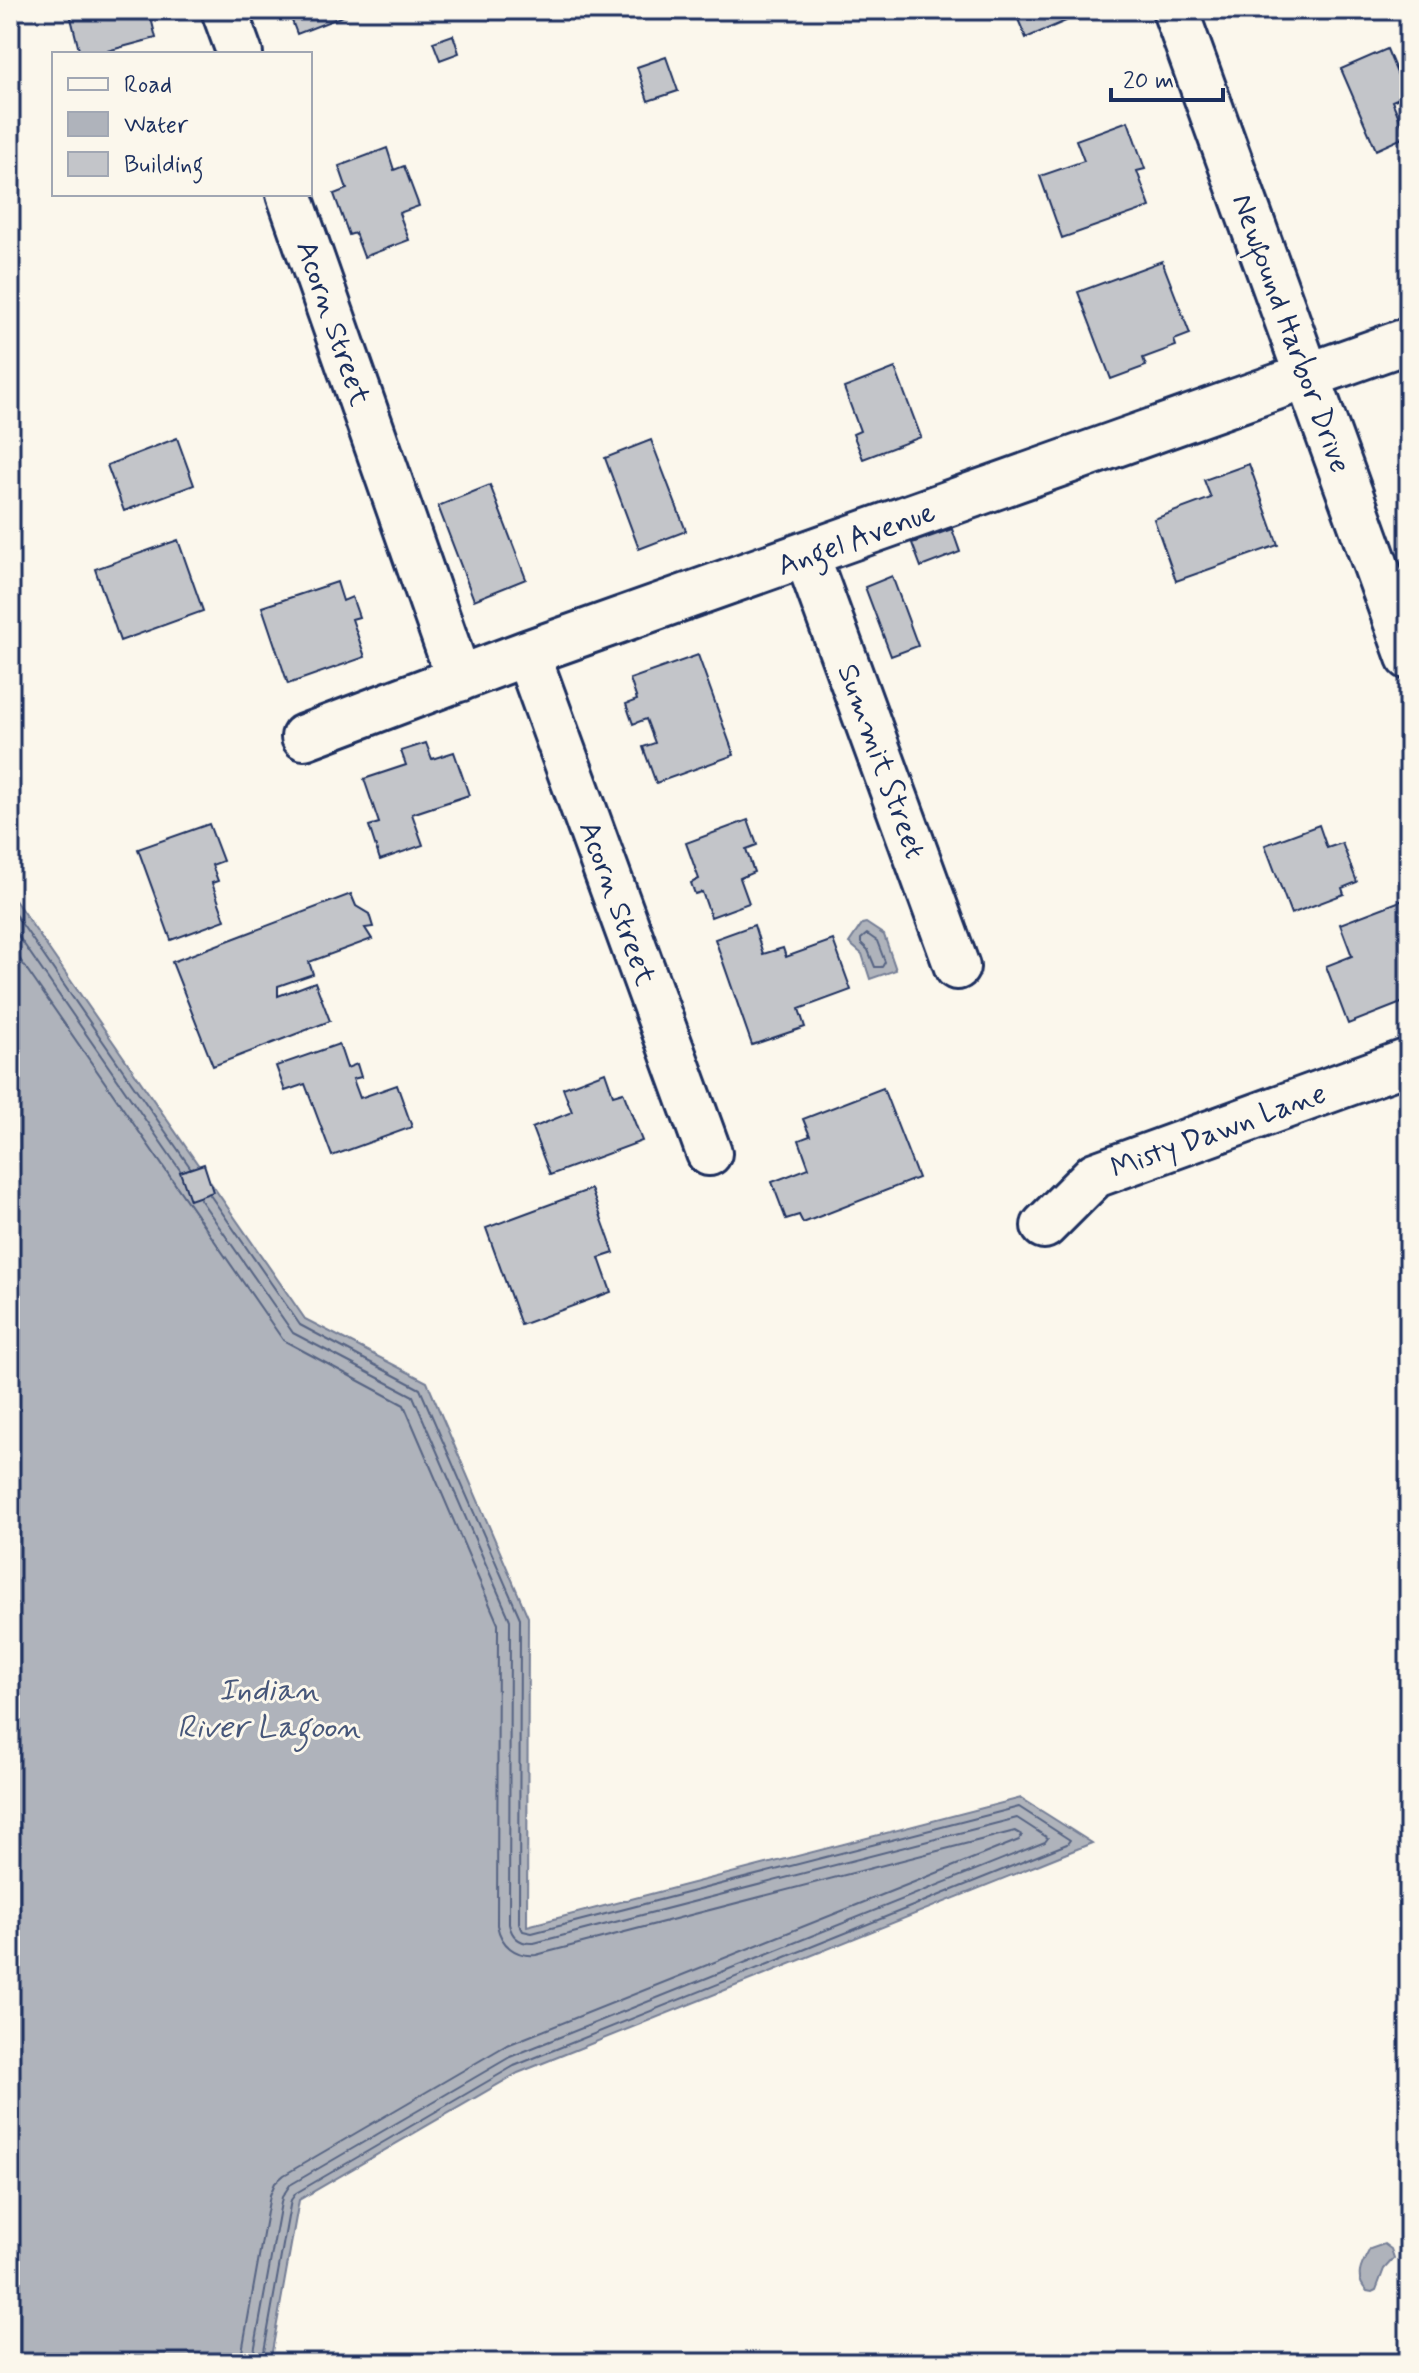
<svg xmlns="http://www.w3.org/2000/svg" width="1419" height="2373" font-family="Mynerve,sans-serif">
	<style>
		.water { fill: #afb3bb; stroke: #747e96; stroke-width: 2 }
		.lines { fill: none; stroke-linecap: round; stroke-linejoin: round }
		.shore { stroke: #566483; stroke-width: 2 }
		.building { fill: #c3c5c9; stroke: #1b2f5e; stroke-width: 2 }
		.minor-casing { stroke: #1b2f5e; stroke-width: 50 }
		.minor { stroke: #fbf7ec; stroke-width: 44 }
		.labels { text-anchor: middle; stroke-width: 6; stroke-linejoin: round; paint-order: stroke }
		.street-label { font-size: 30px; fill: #1b2f5e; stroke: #fbf7ec }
		.water-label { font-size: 32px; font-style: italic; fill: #47577a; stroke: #fbf7ec }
	</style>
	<rect width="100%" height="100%" fill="#fbf7ec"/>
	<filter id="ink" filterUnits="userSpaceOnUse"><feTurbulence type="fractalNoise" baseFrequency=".0125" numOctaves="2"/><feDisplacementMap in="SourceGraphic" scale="16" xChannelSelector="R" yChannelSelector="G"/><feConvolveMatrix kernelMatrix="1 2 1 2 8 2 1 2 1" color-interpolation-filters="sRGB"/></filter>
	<g filter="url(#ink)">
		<path class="water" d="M10,893L305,1319L427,1382L528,1617L527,1926L1021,1798L1092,1843L518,2073L299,2200L270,2363H10Z
			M866,923L884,935L896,970L870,979L862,954L849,943L862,924Z
			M1384,2244L1391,2249L1394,2258L1384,2269L1376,2290L1372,2292L1367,2291C1353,2277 1362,2264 1370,2249Z
			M1237,2352L1244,2363H1195Z"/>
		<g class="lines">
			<path class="shore" d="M10,907L190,1167
				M10,924L180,1170
				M867,934L877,941L885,962L882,967H875L868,950L861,943V939Z
				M10,945L283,1340L404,1405L498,1624L497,1925C501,1945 515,1957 536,1955L1015,1831L1022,1835L1019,1840L505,2046L284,2175L275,2183L270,2195L240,2363
				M210,1195L300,1325L420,1389L520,1618L519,1923L523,1931L532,1933L1019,1807L1070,1840L1067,1844L514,2066L296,2193L291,2200L262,2363
				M200,1199L293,1333L413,1396L510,1620L509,1924C512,1938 521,1944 534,1943L1017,1818L1048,1838L1045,1842L510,2057L290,2185L282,2197L252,2363"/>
		</g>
		<path class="building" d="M69,10H149L156,38L96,54H80Z
			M288,10H344L346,15L297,34Z
			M1014,10H1061L1066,21L1026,38Z
			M453,35L459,53L440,60L433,42Z
			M1387,49L1406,95L1392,101L1407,136L1376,150L1341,69Z
			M666,57L678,91L648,101L637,67Z
			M1128,121L1145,169L1137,171L1150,207L1062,238L1040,176L1084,161L1076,140Z
			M387,148L394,170L404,166L419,206L399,213L409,240L364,257L355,233L349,235L334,194L347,189L339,166Z
			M1162,261L1190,334L1174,340L1176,346L1143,358L1146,366L1111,379L1078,292Z
			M895,368L921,437L863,459L853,434L860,431L844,388Z
			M177,438L194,485L124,511L107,465Z
			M651,440L686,531L639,549L605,458Z
			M1249,464L1278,545L1176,581L1154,519L1211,498L1204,480Z
			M490,485L526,579L474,600L438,506Z
			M952,529L960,552L921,567L912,543Z
			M178,540L203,611L120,641L95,569Z
			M892,576L918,646L891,656L865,587Z
			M337,582L343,601L352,597L359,617L352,619L365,657L288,684L262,607Z
			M698,655L734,755L656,783L643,747L655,743L646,719L633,724L626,704L637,700L630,679Z
			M426,743L432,759L454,752L469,795L412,814L423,845L380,860L369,826L379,823L364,779L406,765L401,751Z
			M748,820L757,845L746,849L754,872L740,878L749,903L711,917L702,892L695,894L691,883L699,879L686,843Z
			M209,824L223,861L212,865L218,881L212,883L225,920L171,940L138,849Z
			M1319,825L1327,848L1342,843L1357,882L1342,888L1344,894L1291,914L1265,845Z
			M351,894L356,906L369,914L373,927L365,928L372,939L309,962L313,974L278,986V996L315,982L330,1021L213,1066L172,962Z
			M1403,900L1409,915V1000L1348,1024L1326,966L1352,956L1340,924Z
			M754,925L763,954L783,948L786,957L833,940L851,990L799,1009L805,1027L752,1045L715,939Z
			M339,1044L347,1068L357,1064L361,1077L353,1079L360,1098L397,1085L412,1127L332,1156L305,1084L285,1091L276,1066Z
			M605,1072L613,1095L623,1092L642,1141L550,1175L532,1128L572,1112L563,1088Z
			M883,1088L918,1178L803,1223L799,1215L786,1219L772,1182L809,1168L799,1140L810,1136L803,1119Z
			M204,1164L213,1192L190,1200L180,1172Z
			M591,1189L614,1253L599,1258L611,1292L521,1325L486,1228Z"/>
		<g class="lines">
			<g class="minor-casing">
				<path id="minor" d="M224,10L240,54
					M1175,10L1409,657
					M289,194L459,679
					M807,556L957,967
					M527,653L709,1153
					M304,737L527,653L1409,340
					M1044,1226L1095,1175L1409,1061"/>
			</g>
			<use href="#minor" class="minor"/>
		</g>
	</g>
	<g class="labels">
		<g class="street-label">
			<text transform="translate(334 323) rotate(71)" y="10">Acorn Street</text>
			<text transform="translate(1292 333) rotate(70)" y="10">Newfound Harbor Drive</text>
			<text transform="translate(856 538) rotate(-20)" y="10">Angel Avenue</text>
			<text transform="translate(882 761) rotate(70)" y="10">Summit Street</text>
			<text transform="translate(618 903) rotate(70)" y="10">Acorn Street</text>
			<text transform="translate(1218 1130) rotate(-20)" y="10">Misty Dawn Lane</text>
		</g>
		<g class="water-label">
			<text x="269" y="1700">Indian<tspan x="269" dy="37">River Lagoon</tspan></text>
		</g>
	</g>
	<rect width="1419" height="2373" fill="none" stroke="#fbf7ec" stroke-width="40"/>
	<rect x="20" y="20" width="1379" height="2333" fill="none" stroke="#1b2f5e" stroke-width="3" filter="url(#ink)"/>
	<rect x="52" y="52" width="260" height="144" fill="#fbf7ec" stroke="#a1a7b3" stroke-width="2"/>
	<rect x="68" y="78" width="40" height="12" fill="#fbf7ec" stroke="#a1a7b3" stroke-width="2"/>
	<text x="124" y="92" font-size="24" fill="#1b2f5e">Road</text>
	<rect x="68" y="112" width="40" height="24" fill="#afb3bb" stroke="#a1a7b3" stroke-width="2"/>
	<text x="124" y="132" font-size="24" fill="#1b2f5e">Water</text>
	<rect x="68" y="152" width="40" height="24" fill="#c3c5c9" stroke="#a1a7b3" stroke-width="2"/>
	<text x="124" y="172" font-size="24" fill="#1b2f5e">Building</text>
	<path d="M1111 88v12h112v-12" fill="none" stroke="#1b2f5e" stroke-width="4"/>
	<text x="1123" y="88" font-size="24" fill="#1b2f5e" stroke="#fbf7ec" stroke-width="6" paint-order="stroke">20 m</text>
</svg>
